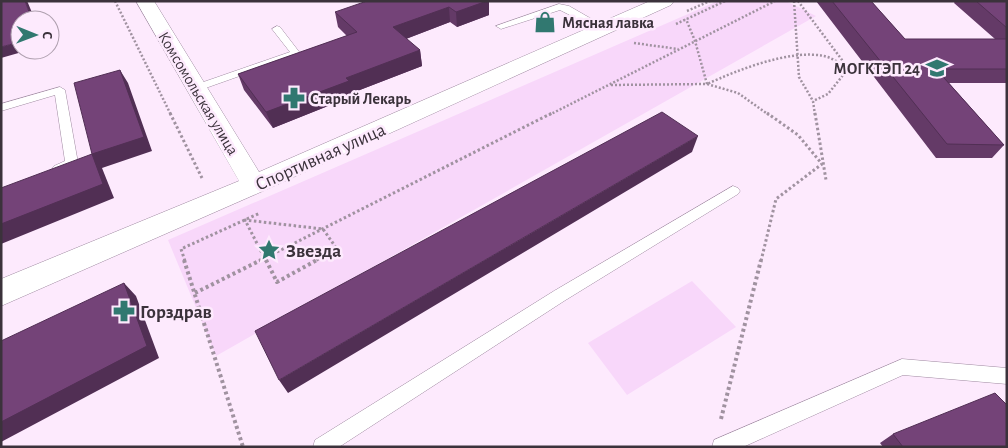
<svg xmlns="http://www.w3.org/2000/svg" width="1008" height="448" font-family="'Alegreya Sans',sans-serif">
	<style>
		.green { fill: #f8d7fa }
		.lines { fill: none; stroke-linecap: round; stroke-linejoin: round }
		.service-casing { stroke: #9f8aa1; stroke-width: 1 }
		.minor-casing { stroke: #9f8aa1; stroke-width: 1 }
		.path-far2 { stroke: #a092a0; stroke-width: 2.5; stroke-dasharray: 2 2; stroke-linecap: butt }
		.path-far1 { stroke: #a092a0; stroke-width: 3; stroke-dasharray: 2.5 2.5; stroke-linecap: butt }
		.path { stroke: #a092a0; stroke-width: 4; stroke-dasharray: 3 3; stroke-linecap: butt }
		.service { fill: #fff; fill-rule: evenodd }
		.minor { fill: #fff; fill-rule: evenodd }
		.wall { fill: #643a67 }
		.shaded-wall { fill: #512f54 }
		.building { fill: #744378; stroke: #512f54 }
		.labels { text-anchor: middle; stroke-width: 5; stroke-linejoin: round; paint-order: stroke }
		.far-poi-label { font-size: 16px; font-weight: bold; fill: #3b323b; stroke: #fdeafd; text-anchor: start }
		.far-street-label { font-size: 16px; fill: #3b323b; stroke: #fdeafd }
		.street-label { font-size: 19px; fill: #3b323b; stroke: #fdeafd }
		.poi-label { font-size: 19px; font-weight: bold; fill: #3b323b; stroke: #fdeafd; text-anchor: start }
	</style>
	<rect width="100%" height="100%" fill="#fdeafd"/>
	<path class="green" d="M718,1H786L816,16L216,356L168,240Z
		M692,281L736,327L627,395L588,343Z"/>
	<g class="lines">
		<g class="service-casing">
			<path id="service" d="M559,4L569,6L609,29L604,32L601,31L560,10L504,28L501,29L496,26Z
				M277,26L280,27L300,53L299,55L200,90H192L191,88L192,86L290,52L272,29Z
				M60,87L65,90L78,163C74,169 61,174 54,172L52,169L54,166L65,161L55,95L1,111V104Z
				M733,186L738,188L740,191L738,194L564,301L339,447H313L315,440L554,291Z
				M902,359L1007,368V384L903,375L743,447H712L714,440Z"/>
		</g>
		<g class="minor-casing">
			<path id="minor" d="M136,1H154L259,172L650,1H674L671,5L263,191L1,306V279L239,181Z"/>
		</g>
		<path class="path-far2" d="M115,1L171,115
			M794,1L799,77L813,101L815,115
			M798,1L848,68
			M687,11L710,1
			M676,24L725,1
			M634,43L678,49
			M611,85L707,84L695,41L686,19
			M549,115L775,1
			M769,115L738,93L707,84C738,70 790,49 824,56C833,58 841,64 848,69L828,94L813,101"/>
		<path class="path-far1" d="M170,113L202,178
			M815,113L826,180
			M185,261L181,249L260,213
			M259,261L552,113
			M266,261L245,220L323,229L337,249L315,261
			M761,261L776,199L822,164L798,135L767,113"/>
		<path class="path" d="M184,260L243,447
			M266,260L277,282L317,260
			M195,293L261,260
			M721,419L761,260"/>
		<use href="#service" class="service"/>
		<use href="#minor" class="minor"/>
	</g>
	<path class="wall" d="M489,1V15L457,27L450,22L406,39L420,50L422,66L352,93L353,96L273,128L244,90L238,74L347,36L338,27L335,12Z
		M816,1H871L905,39H995L954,3L955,1H1007V83H949L1004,145L992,158H936Z
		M893,434L1007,447H883L880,443Z"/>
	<path class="shaded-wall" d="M25,1H27L28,3L35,20H32Z
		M487,1H489V15L457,27L456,12Z
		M449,7L450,22L395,43L393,27Z
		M20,42V50H29L1,58V47Z
		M420,50L422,66L352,93L353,96L273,128L266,112L346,78Z
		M120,70L128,83L152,151L102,168L114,198L1,244V224L92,154Z
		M698,136L692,152L288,393L279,380Z
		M124,283L136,296L159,358L1,442V422Z"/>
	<path class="building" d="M1,1H25L32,20H20V42L1,47Z
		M367,1H487L456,12L449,7L393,27L420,50L346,78L349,81L266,112L238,74L357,32L335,12Z
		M832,1H871L905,39H1007V69H936L1004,145L947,144Z
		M976,1H1007V28Z
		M120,70L144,137L92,154L74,83Z
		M662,112L698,136L279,380L255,331Z
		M92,154L103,184L1,224V188Z
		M124,283L147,346L1,422V341Z
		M995,393L1007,405V447H903L893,434Z"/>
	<defs>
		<g id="shop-bare" transform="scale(1.725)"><path d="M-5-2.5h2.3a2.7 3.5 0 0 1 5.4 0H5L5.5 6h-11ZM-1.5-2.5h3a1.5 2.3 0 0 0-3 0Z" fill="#317870" stroke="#fdeafd" stroke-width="2.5" paint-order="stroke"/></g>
		<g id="university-bare" transform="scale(1.725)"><path d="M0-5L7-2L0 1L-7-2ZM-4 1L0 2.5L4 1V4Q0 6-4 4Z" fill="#317870" stroke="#fdeafd" stroke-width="2.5" paint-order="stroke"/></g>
		<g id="pharmacy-bare" transform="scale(1.725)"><path d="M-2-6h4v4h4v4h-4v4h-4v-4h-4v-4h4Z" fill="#317870" stroke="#fdeafd" stroke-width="2.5" paint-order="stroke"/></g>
		<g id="sight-bare" transform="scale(1.725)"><path d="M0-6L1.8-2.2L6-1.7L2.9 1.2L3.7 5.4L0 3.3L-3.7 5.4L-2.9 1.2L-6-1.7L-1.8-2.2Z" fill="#317870" stroke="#fdeafd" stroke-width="2.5" paint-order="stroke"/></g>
	</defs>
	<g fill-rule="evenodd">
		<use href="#shop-bare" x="545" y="22"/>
		<use href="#university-bare" x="937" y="68"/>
		<use href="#pharmacy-bare" x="294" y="98"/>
		<use href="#sight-bare" x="269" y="250"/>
		<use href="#pharmacy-bare" x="124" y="311"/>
	</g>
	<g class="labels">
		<g class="far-poi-label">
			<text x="562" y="28">Мясная лавка</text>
			<text x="920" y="74" text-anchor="end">МОГКТЭП 24</text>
			<text x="310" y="104">Старый Лекарь</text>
		</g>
		<g class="far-street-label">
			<text transform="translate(199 93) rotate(59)" y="6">Комсомольская улица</text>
		</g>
		<g class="street-label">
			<text transform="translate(320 156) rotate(-24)" y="7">Спортивная улица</text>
		</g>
		<g class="poi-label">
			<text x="286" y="257">Звезда</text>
			<text x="140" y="318">Горздрав</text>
		</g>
	</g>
	<rect width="1008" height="448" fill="none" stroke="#3b323b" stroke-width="5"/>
	<g transform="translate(35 35) rotate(91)"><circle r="24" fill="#fdeafd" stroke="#afa0af"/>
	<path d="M0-4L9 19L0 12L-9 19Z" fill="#317870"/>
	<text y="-8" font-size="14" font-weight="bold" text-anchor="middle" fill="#3b323b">С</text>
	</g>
</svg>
